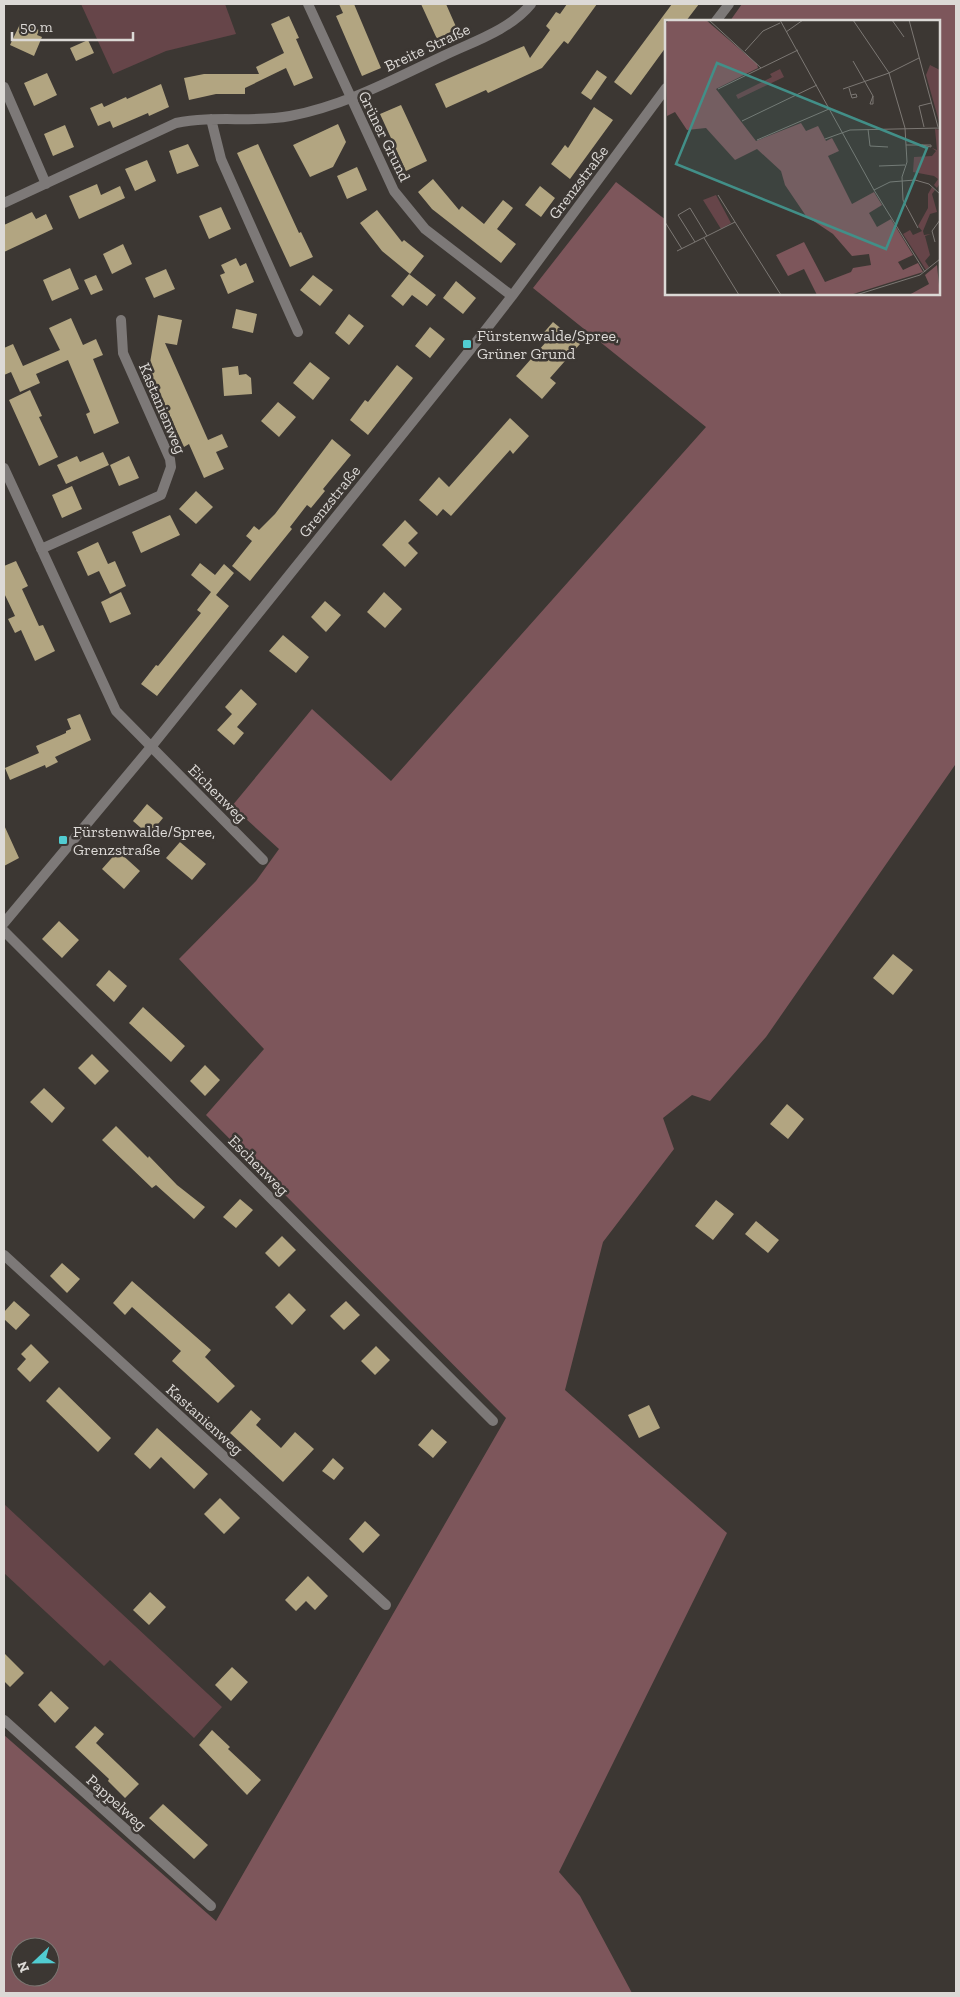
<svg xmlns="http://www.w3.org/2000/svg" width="960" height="1997" font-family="'Zilla Slab',serif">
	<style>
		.green { fill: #664549 }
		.forest { fill: #7d565b; fill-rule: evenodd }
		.building { fill: #b2a581 }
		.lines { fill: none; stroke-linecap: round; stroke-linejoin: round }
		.minor { stroke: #7d7978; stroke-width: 10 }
		.poi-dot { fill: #51ccd1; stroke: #3c3733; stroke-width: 2 }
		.labels { text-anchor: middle; stroke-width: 5; stroke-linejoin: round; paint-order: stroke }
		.street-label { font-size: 16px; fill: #dcd9d6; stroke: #3c3733 }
		.poi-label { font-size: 16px; fill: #dcd9d6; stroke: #3c3733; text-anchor: start }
		.inset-road { fill: none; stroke: #7c7874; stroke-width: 1 }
		.view { fill: #428f88; fill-opacity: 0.15; stroke: #428f88; stroke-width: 2.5 }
		.inset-edge { fill: none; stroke: #dcd9d6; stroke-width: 2.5 }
	</style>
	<rect width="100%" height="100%" fill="#3c3733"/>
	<path class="green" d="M81,4H225L236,34L166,51L113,74Z
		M4,1504L222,1707L194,1738L110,1660L104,1666L4,1573Z"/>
	<path class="forest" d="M742,4H956V758L955,765L766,1037L710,1101L692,1095L663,1118L674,1149L603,1242L565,1390L727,1533L559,1872L580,1896L632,1993H4V1735L216,1921L506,1418L206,1115L264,1049L179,959L256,881L279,849L232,806L312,709L391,781L706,427L533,288L616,182L666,220V294H939V21H730ZM20,1947H50V1977H20Z"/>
	<path class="building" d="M339,4H354L381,68L362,76L336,16L343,13Z
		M421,4H446L457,29L437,39Z
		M567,4H597L568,44L564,41L542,68L488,93L486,90L446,108L435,84L524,46L530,58L550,30L546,26L556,12L560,14Z
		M672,4H699L686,21H666V47L631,95L614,82Z
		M289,16L299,38L296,39L313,78L294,86L286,68L245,88V94H216L189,100L184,78L204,74H259L256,67L284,53L271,24Z
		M21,22L39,30L37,35L42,37L34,56L10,45Z
		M88,40L94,53L76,61L70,48Z
		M597,70L607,77L591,100L581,93Z
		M47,73L57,95L34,106L24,83Z
		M161,84L169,107L149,116L148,113L113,128L110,121L98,126L90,108L102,103L104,107L126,97L127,99Z
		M401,105L427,161L406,171L380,114Z
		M594,107L613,120L570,179L551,164L565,145L568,148Z
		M338,124L346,142L333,167L310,177L293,145Z
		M65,125L74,147L53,156L44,134Z
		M188,144L199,166L177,174L169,151Z
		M258,144L299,233L301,232L313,257L290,267L237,153Z
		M147,160L156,181L135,191L125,169Z
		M357,167L367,190L347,199L337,176Z
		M433,179L459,210L462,206L484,224L503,200L513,208L497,229L516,244L501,263L432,209L418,192Z
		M97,184L101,195L120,186L125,198L79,219L69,196Z
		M540,186L555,198L541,217L525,205Z
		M221,207L231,229L209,239L199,216Z
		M377,210L402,242L404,240L424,256L410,274L382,251L360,223Z
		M32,212L36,219L46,214L53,229L4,252V225Z
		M123,244L132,264L112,274L103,254Z
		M236,258L240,266L246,263L254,282L228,294L220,275L225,273L221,265Z
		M70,268L79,289L52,301L43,280Z
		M166,269L175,289L154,298L145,278Z
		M409,274L436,295L427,306L412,295L403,306L391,296Z
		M96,275L103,290L91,295L84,280Z
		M313,275L333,290L320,306L300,290Z
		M456,281L476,298L463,314L443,298Z
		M236,309L257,314L253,333L232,328Z
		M349,314L364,326L349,345L335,333Z
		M158,315L182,320L177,345L165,343L208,440L222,434L228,447L216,452L224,469L204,478L189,444L184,447L149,369Z
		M71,318L83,345L96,339L103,355L93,359L119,423L94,434L86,414L90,412L68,360L36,374L40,383L20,392L11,372L4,375V348L13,344L23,366L60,350L49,328Z
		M553,322L580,344L550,378L556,383L542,399L516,376L546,342L540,337Z
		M430,327L445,339L430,358L415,346Z
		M310,362L330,378L313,400L293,383Z
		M397,365L413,378L368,435L350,420L365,400L368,402Z
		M238,366L239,375L246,374L251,378L252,394L224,396L222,368Z
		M30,390L42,416L39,417L58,457L39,466L9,400Z
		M278,402L296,417L279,437L261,421Z
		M510,418L529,436L513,454L510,450L451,516L443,509L437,516L419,500L439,477L449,487Z
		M332,439L351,455L323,489L325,491L311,508L307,505L290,527L292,529L250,581L232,566L252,541L246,536L254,526L259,530L275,514Z
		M103,452L109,465L66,484L57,465L77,456L80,462Z
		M129,456L139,478L119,486L110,465Z
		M72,486L82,509L62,518L52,495Z
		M196,491L213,507L196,524L179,509Z
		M170,515L180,535L141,553L132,532Z
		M405,520L418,533L408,543L418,553L405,567L382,545Z
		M98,542L108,564L115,561L126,586L110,594L99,571L88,576L77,552Z
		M16,561L28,586L22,589L39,626L43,625L55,651L35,661L21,630L15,633L8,619L15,616L4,593V566Z
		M200,563L215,575L224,564L234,573L216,595L229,606L157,696L141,684L156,665L158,666L201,613L197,610L211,592L191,575Z
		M121,592L131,614L110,623L101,602Z
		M384,592L402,609L385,628L367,612Z
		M325,601L341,615L326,632L311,617Z
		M283,635L309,657L296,673L269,651Z
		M241,689L257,704L237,727L244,733L234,745L217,730L232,714L225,707Z
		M80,714L91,740L55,757L58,762L46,768L45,765L10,780L5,768L39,753L36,746L66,733V731L71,729L67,719Z
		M147,804L163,818L149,835L133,821Z
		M4,825L19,858L4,866Z
		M180,842L206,864L192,880L166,858Z
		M118,851L140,871L124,889L102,869Z
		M59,921L79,940L62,958L42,939Z
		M893,954L913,970L893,995L873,978Z
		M109,970L127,986L114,1002L96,985Z
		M143,1007L185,1046L171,1062L129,1023Z
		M92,1054L109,1071L95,1085L78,1068Z
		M205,1065L220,1080L205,1096L190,1081Z
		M44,1088L65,1108L52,1123L30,1102Z
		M787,1104L804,1119L788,1139L770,1124Z
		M116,1126L148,1158L149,1156L177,1185L205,1207L194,1219L156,1185L152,1188L102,1140Z
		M240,1199L253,1210L236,1228L223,1217Z
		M716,1200L734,1214L713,1240L695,1226Z
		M756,1221L779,1240L768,1253L745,1234Z
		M282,1236L296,1250L279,1267L265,1253Z
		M62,1263L80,1279L67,1293L50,1276Z
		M132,1281L211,1350L205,1357L235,1386L218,1403L172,1361L181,1351L132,1307L125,1315L113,1303Z
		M289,1293L306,1310L292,1325L275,1307Z
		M14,1301L30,1315L16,1330L4,1319V1312Z
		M346,1301L360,1315L344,1330L330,1316Z
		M31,1344L49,1362L30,1382L17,1369L26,1359L21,1354Z
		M376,1346L390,1360L375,1375L361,1361Z
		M59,1387L111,1438L98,1452L46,1401Z
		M649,1405L660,1428L639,1438L628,1415Z
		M251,1410L261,1419L256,1425L281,1448L295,1432L314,1449L283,1482L230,1433Z
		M157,1428L208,1474L194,1489L161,1457L150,1469L134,1454Z
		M432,1429L447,1442L433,1458L418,1445Z
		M333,1458L344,1468L334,1480L322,1471Z
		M220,1498L240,1518L224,1534L204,1514Z
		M365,1521L380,1535L363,1553L349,1539Z
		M308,1576L328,1596L315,1610L306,1601L296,1611L285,1600Z
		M150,1592L166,1607L149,1625L133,1610Z
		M4,1653L24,1673L10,1687L4,1681Z
		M232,1667L248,1682L231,1701L215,1685Z
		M51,1691L69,1708L55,1723L38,1705Z
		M95,1726L104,1734L96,1743L139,1784L125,1798L108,1781L109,1779L75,1747Z
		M212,1730L230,1747L228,1749L261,1780L247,1795L199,1745Z
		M163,1804L208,1845L194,1859L149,1818Z"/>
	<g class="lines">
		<path class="minor" d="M308,4L394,191L425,229L512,296
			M716,21L729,4
			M4,87L46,184
			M211,119L221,159L298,332
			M4,203L176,123C214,115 253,123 290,116C344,106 394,79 443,56C472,42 510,30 531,4
			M4,468L116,711L263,860
			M41,549L161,495L171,467L170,459L123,353L121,320
			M4,923L151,747L470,350L512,296L666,88
			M4,931L493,1421
			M4,1255L386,1605
			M4,1720L211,1906"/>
	</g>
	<g class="poi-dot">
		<rect x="462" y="339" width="10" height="10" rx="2.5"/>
		<rect x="58" y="835" width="10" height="10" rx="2.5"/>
	</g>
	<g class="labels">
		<g class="street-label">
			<text transform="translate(427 47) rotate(-25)" y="6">Breite Straße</text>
			<text transform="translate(385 136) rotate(64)" y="6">Grüner Grund</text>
			<text transform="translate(578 182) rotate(-53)" y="6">Grenzstraße</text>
			<text transform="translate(163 408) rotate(67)" y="6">Kastanienweg</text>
			<text transform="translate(329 501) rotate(-51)" y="6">Grenzstraße</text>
			<text transform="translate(218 793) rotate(45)" y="6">Eichenweg</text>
			<text transform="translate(259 1165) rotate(45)" y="6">Eschenweg</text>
			<text transform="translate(205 1419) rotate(42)" y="6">Kastanienweg</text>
			<text transform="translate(117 1802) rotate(42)" y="6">Pappelweg</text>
		</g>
		<g class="poi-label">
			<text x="477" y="341">Fürstenwalde/Spree,<tspan x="477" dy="18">Grüner Grund</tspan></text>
			<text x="73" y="837">Fürstenwalde/Spree,<tspan x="73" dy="18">Grenzstraße</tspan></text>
		</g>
	</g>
	<g transform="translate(665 20)">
		<rect width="275" height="275" fill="#3c3733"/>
		<path d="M265,45L275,50V105L261,55ZM115,49L119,57L73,79L71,75L107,57L105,54ZM270,109L275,110V163L272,168L269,165L273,159L269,156L248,152L249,137L267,136L271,131L267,128L272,130ZM267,167L270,170L267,174L272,192L265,194L258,211L259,215L266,214L260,216L265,235L260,241L264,247L261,250L238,214L245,210L248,215L257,211L253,206L263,188V174ZM51,175L66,203L56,209L38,180Z" fill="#664549"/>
		<path d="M4,0H41L92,44L93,48L51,69L91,121L136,103L141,111L153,106L161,121L167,118L174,131L163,136L187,184L209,172L217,185L204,193L212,207L226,199L248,235L233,242L238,250L253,243L258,252L185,275H152L139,249L123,256L111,235L139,222L160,262L186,252L188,248L206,245L204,234L187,236L168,214L141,196L120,165L116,151L92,129L70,140L41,108L22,110L10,92L2,96L0,4ZM272,245L275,275H244L264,264L260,255Z" fill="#7d565b"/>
		<path class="inset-road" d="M44,0L96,48M115,0L209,170L260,252M188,0L224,53L240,108L242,142L237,157L238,180L253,208M227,0L239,17M244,0L273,107M121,12L138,0M80,31L98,11L115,3M188,41L208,76V84H205L208,76M184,68L186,75L187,78L192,77L191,74L186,75M53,69L133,30M178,69L224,53L254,38M77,101L152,65M259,107L254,86L266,83M203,109L205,126L223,127M160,119L185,110L275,108M92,120L164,89M241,125H266V127L257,125M214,146L240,145M209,170L225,162L250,160L264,164L275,174M53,175L116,275M0,202L17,229M39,218L74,275M30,222L13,195L25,188L42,216M270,222L267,211L275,200M12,231L70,202M191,275L255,255L275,239"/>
		<path class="view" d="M52,43L262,128L221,229L11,144Z"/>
		<rect width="275" height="275" class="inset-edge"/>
	</g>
	<rect width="960" height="1997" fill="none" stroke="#dcd9d6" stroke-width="10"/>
	<g transform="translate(35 1962) rotate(248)"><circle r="24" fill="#3c3733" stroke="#7c7874"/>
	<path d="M0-4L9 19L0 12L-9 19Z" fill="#51ccd1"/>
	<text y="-8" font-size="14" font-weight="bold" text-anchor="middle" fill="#dcd9d6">N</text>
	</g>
	<path d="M12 32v8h121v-8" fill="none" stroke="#dcd9d6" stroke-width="2.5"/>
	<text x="20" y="32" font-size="15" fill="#dcd9d6" stroke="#3c3733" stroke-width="4" paint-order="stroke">50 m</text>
</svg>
